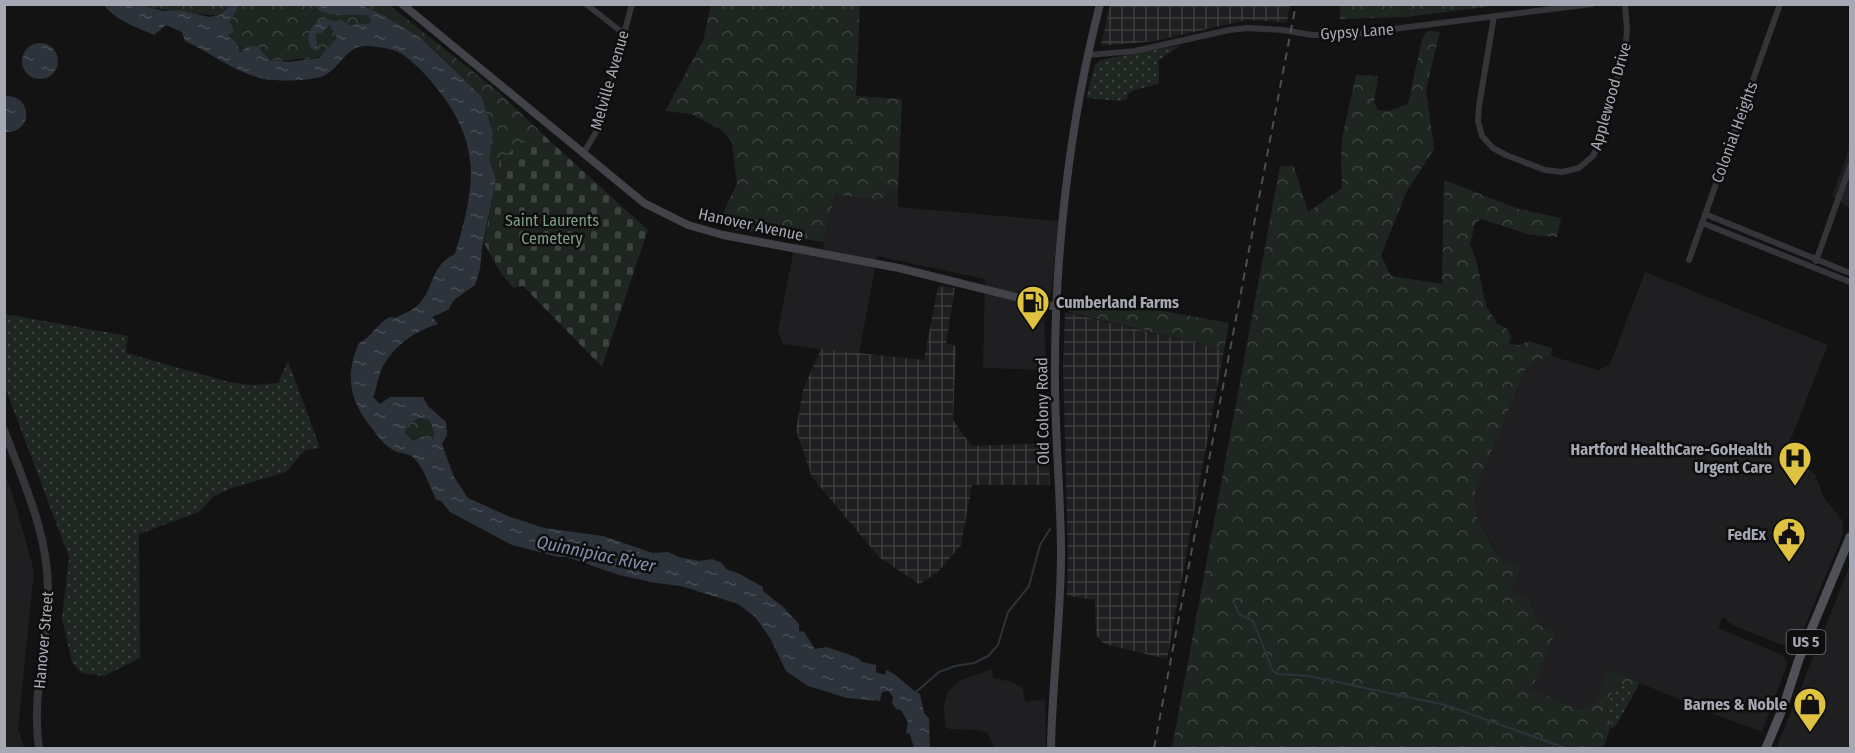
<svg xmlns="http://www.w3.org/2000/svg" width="1855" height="753" font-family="'Fira Sans Condensed',sans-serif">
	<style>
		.built { fill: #1f1f21 }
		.industrial { fill: url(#industrial-grid) }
		.green { fill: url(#green-dots) }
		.forest { fill: url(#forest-crowns) }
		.cemetery { fill: url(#cemetery-stones) }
		.water { fill: url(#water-ripples); fill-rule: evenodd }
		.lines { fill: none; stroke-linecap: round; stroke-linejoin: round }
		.stream { stroke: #2d333b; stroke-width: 2 }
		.minor { stroke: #343439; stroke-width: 6 }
		.tertiary { stroke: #343439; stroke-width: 8 }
		.secondary { stroke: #424348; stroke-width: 8 }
		.primary { stroke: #505157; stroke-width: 9 }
		.rail { stroke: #4d4e53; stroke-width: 2; stroke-dasharray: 8 6; stroke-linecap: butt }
		.labels { text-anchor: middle; stroke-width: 5; stroke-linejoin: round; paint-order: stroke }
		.shield { fill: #0e0e0f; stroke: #787a82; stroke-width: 1.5 }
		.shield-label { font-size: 15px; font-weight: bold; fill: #a6a8b3 }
		.street-label { font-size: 16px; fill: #a6a8b3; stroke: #0e0e0f }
		.park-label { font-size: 16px; fill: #7e9c85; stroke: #0e0e0f }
		.poi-label { font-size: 16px; font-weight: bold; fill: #a6a8b3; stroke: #0e0e0f; text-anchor: end }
		.water-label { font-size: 18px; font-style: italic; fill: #8090ab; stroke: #0e0e0f }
	</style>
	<defs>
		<pattern id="industrial-grid" width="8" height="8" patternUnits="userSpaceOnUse" patternTransform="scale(1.5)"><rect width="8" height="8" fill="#1f1f21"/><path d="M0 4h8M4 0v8" fill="none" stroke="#3d3d3f"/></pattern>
		<pattern id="green-dots" width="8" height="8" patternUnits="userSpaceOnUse" patternTransform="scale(1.5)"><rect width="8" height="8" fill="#1f2621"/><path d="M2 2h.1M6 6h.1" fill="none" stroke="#3d433f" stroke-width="1.8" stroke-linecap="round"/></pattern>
		<pattern id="forest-crowns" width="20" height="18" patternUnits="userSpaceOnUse" patternTransform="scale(1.5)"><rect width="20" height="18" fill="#1f2621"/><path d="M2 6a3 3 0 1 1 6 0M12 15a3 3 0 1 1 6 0" fill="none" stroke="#3d433f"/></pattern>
		<pattern id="cemetery-stones" width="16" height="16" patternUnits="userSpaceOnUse" patternTransform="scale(1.5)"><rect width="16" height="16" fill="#1f2621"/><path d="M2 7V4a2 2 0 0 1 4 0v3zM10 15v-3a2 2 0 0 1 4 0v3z" fill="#3d433f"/></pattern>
		<pattern id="water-ripples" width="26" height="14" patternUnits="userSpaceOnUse" patternTransform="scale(1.5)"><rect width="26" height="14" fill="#2d333b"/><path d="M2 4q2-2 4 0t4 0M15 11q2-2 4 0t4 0" fill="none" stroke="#484e55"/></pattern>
	</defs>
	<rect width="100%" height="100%" fill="#131314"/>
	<path class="built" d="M1850,146V208L1838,201L1832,196Z
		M898,190V207L1058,221L1052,289L1044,314L1046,370L983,368L985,279L877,256L859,354L783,344L778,331L795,243L823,249L835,194L880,201L888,193Z
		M1645,272L1828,345L1790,441L1782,456L1806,467L1816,476L1824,498L1843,521V534L1799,640L1789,645L1779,644L1735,626L1723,617L1718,628L1782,655L1788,662L1762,732L1714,714L1609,670L1594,703L1580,710L1532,689L1540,626L1529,599L1510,591L1499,557L1476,515L1475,489L1526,368L1538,360L1551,356L1599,370L1610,364Z
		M4,473L13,496L34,571L18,729L24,748H5Z
		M1850,565V748H1776L1818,646Z
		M992,669L993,678L1013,682L1023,689L1025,702L1045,699L1046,748H994L988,733L979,730L950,729L945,727L944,704L948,692L958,681Z"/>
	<path class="industrial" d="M1110,4H1290V5L1287,22L1246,20L1155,41L1101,46Z
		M938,286L955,288L946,343L956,346L953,420L972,446L1048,443L1050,485H972L961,545L937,573L919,584L879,557L812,477L796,430L803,390L821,349L924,360Z
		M1065,312L1224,350L1167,659L1104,644L1096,635L1095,600L1067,596L1068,554L1063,366Z"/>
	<path class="green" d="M1181,45L1159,60V84L1134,90L1128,94L1127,99L1121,101L1086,98L1095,65L1100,60Z
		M5,314L128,336L126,353L229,382L250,385L278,383L288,361L320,448L305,450L286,472L229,489L213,497L199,512L139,534L140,658L104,676L81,673L72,662L62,618L69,557L5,387Z
		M1620,685L1636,690L1615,727L1610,729L1611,725L1607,710L1613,689Z"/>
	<path class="forest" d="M141,5H228L227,9C227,10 221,15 220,15C215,17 148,8 141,5Z
		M239,5H314C327,21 350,12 368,16L371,21L368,24L358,23L350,25L340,19L336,22L327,19L315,23V40L316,34L328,26L332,28L337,37C325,57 319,59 298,59C288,60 279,62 269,60L258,48L249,46L240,54L237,43L228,35L233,32L230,22Z
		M362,5H389L495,89L540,131L500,160L496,180L489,160L493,133L482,97L443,58L419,37Z
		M711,5H860L856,96L902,99L898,190L888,193L880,201L835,194L824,242L734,230L720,219L737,184L732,142L720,129L691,114L665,111L703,41Z
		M1340,5V4L1501,5L1406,17L1340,19Z
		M1427,31L1440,32L1426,89L1434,149L1407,191L1381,255L1391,276L1442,284L1444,180L1519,209L1561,218L1557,237L1531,235L1481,219L1475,223L1470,245L1477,263L1486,306L1497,323L1507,329L1512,338L1508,344L1519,345L1529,341L1552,348L1551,356L1538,360L1526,368L1475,490L1476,515L1492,546L1499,557L1520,568L1511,591L1529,599L1540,626L1556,631L1532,689L1580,710L1594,703L1609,670L1640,683L1636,690L1620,685L1613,689L1607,710L1611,725L1605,744L1602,748H1172L1280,166H1294L1308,212L1342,188L1341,155L1343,134L1356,75L1378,76L1374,102L1378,110L1389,111L1408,104L1422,39Z
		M1069,301L1103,307L1107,301L1229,323L1224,350L1069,312Z
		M420,418L430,420L434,433L433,441L421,436L413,441L405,434C407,424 411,421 420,418Z"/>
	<path class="cemetery" d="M538,130L648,230L602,367L523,286L513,288L500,272L484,243L500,160Z"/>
	<path class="water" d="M104,5H141L163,11L179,10L209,17L220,15L227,9L228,5H239L230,22L234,32L228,35L237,43L240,53L248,46L258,47L269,60L289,62L319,58C325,51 333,44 337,37L330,26H328L322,33L316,34L317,50L314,51C302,41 311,19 327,19C330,19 333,21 336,22L340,19L350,25L358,23L368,24L371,21L368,16C350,12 326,21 314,5H362L382,15L419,37L442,58L482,97L493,133L489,160L496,180L482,248L480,269L475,285L454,300L448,310L432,317L438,324C415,331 395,345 383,366C378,376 377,387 373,397L380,404L390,397H423L428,406L446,422L447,435L442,444L454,477L468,498L508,516L544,528L603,536L653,553L668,552L679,557L699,561L712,559L722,563L726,569L738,573L763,587V591L783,607L799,624V631L804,632L815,649L827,647L858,658L862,662L876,665V672L885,675L886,670C900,675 907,688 920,694L924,713L929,718L930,748H914L910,734L906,733L908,722L901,710L896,709L892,703L893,697L888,691L882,692L880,701L847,698L808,686L786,671L770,638L755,617L738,604L681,586L656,583L619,575L567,557H558L512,545L450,512L441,501L436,500C430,487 424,468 414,458C407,452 399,454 393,450C383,444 377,435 370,426C349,399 345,375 359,343C372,337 377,323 390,317L395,318C403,314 414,310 420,303C435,286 430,266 455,254C463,228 474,188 470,160C466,124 445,96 421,70C414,64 405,54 396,51C388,48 373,46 364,46C346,47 340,68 325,75C314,81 284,81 271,80C239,76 213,54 185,41L182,32L166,25L154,35C137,27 116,21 104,5ZM420,418L430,420L434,433L433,440C423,435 422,436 413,441L405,433C407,424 412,421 420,418Z
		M22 61a18 18 0 1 1 36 0a18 18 0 1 1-36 0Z
		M5,96C33,94 34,134 5,132Z"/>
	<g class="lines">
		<path class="stream" d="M1235,605L1239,614L1253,621L1273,671L1278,674L1309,676L1445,705L1563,747
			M915,693L939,672L955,666L974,663L988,656L998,645L1008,612L1029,586L1040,545L1050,529"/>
		<path class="minor" d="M586,4L623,33
			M1494,16L1479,106L1478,121L1482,136L1493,148L1506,155L1545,170L1562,172L1579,168L1593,156L1600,141L1625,51L1627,30L1625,4
			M1088,55L1135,51L1229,30L1248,28L1283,30L1312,35H1345L1592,4
			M583,154L599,127L632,4
			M1705,214L1850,273
			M1702,223L1850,282
			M1689,260L1780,4
			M1816,261L1850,166"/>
		<path class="tertiary" d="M4,430C24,483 49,536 48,593C48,645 31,696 39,748"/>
		<path class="secondary" d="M402,4L644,203L688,225L723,235L899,268L1056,307
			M1051,748C1052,684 1061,619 1061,554C1061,496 1055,439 1055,382C1054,259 1069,124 1100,4"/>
		<path class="primary" d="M1766,748L1784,705L1799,659L1850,537"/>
		<path class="rail" d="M1154,748L1296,4"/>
	</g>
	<defs>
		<g id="fuel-pin" transform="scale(1.725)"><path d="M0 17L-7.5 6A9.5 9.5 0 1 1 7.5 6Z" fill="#dfc340" stroke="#0e0e0f"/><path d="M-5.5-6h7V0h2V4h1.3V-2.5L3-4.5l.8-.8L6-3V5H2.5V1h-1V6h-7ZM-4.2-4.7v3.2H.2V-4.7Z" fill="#111"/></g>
		<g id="hospital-pin" transform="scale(1.725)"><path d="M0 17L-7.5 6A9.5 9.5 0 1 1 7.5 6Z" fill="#dfc340" stroke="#0e0e0f"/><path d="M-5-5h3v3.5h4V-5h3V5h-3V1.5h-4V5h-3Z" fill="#111"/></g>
		<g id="civic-pin" transform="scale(1.725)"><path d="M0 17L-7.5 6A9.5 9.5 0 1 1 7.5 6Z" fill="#dfc340" stroke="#0e0e0f"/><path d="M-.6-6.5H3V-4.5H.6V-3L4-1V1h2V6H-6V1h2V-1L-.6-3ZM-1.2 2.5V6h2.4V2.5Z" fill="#111"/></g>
		<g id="shop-pin" transform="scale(1.725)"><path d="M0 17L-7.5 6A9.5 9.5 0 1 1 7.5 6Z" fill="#dfc340" stroke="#0e0e0f"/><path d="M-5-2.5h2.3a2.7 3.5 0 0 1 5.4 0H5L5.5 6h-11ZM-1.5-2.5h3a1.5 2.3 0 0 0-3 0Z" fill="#111"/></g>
	</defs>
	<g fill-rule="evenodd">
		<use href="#fuel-pin" x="1033" y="302"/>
		<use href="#hospital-pin" x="1795" y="458"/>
		<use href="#civic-pin" x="1789" y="534"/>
		<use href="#shop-pin" x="1810" y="704"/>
	</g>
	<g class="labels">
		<rect class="shield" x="1786.5" y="630" width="39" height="24" rx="4.5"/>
		<g class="shield-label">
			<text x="1806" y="647">US 5</text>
		</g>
		<g class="street-label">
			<text transform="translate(1357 31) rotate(-4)" y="6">Gypsy Lane</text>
			<text transform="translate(609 80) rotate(-74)" y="6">Melville Avenue</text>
			<text transform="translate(1610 96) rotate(-74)" y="6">Applewood Drive</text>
			<text transform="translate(1734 132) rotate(-70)" y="6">Colonial Heights</text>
			<text transform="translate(751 224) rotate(12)" y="6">Hanover Avenue</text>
			<text transform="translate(1042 411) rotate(-91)" y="6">Old Colony Road</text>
			<text transform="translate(43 640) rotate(-85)" y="6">Hanover Street</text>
		</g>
		<g class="park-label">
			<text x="552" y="226">Saint Laurents<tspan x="552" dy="18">Cemetery</tspan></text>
		</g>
		<g class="poi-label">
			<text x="1056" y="308" text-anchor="start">Cumberland Farms</text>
			<text x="1772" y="455">Hartford HealthCare-GoHealth<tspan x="1772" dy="18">Urgent Care</tspan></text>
			<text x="1766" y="540">FedEx</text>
			<text x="1787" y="710">Barnes &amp; Noble</text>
		</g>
		<g class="water-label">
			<text transform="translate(596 554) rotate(12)" y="6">Quinnipiac River</text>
		</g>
	</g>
	<rect width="1855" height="753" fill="none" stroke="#a6a8b3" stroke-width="12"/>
</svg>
